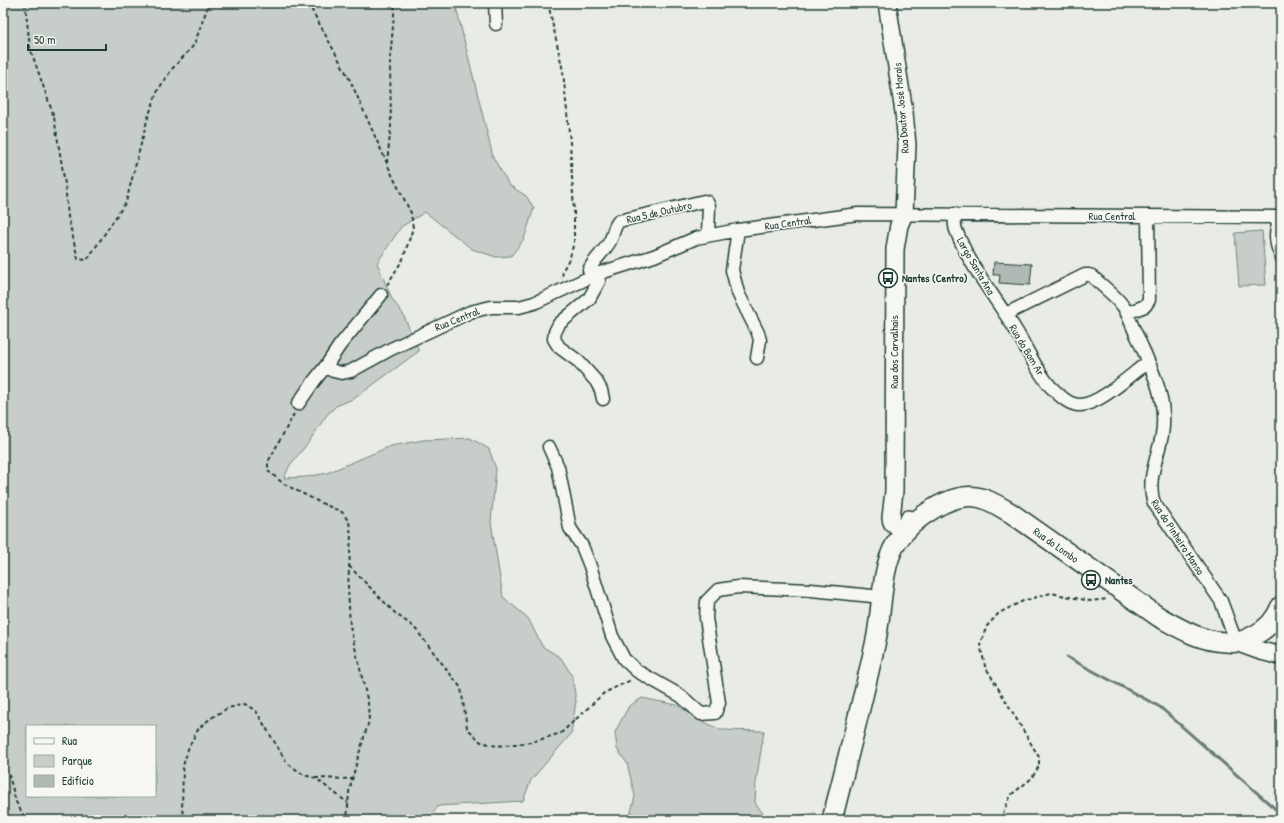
<svg xmlns="http://www.w3.org/2000/svg" width="1284" height="823" font-family="'Patrick Hand',sans-serif">
	<style>
		.green { fill: #c7cec9; stroke: #73867e; fill-rule: evenodd }
		.lines { fill: none; stroke-linecap: round; stroke-linejoin: round }
		.stream { stroke: #687c75; stroke-width: 3 }
		.building { fill: #b0bab5; stroke: #1f3d34 }
		.street-casing { stroke: #1f3d34; stroke-width: 15 }
		.secondary-casing { stroke: #1f3d34; stroke-width: 20 }
		.primary-casing { stroke: #1f3d34; stroke-width: 22 }
		.path { stroke: #1f3d34; stroke-width: 2; stroke-dasharray: 4 3; stroke-linecap: butt }
		.street { stroke: #f6f6f2; stroke-width: 12 }
		.secondary { stroke: #f6f6f2; stroke-width: 17 }
		.primary { stroke: #f6f6f2; stroke-width: 19 }
		.labels { text-anchor: middle; stroke-width: 3; stroke-linejoin: round; paint-order: stroke }
		.street-label { font-size: 11px; fill: #1f3d34; stroke: #f6f6f2 }
		.poi-label { font-size: 11px; font-weight: bold; fill: #1f3d34; stroke: #f6f6f2; text-anchor: start }
	</style>
	<rect width="100%" height="100%" fill="#e9ebe7"/>
	<filter id="ink" filterUnits="userSpaceOnUse"><feTurbulence type="fractalNoise" baseFrequency=".025" numOctaves="2"/><feDisplacementMap in="SourceGraphic" scale="8" xChannelSelector="R" yChannelSelector="G"/><feConvolveMatrix kernelMatrix="1 2 1 2 8 2 1 2 1" color-interpolation-filters="sRGB"/></filter>
	<g filter="url(#ink)">
		<path class="green" d="M3,3H455L493,157L509,185L526,196L534,208L524,239L511,256L496,257L472,249L425,212L401,227L377,263L392,299L403,314L419,351L355,398L336,406L326,416L308,443L290,465L284,478L306,477L327,473L391,446L423,440L470,438L489,449L496,469L491,522L503,597L528,618L542,646L561,658L572,676L576,701L571,734L531,780L523,801L438,806L429,820H3ZM27,726H155V796H27Z
			M1262,231L1266,285L1239,286L1235,233Z
			M642,698L677,705L702,721L721,730L764,731L756,782L755,803L765,816L779,818L816,813L814,820H629L635,796L627,763L617,749L615,732L629,706Z"/>
		<g class="lines">
			<path class="stream" d="M1067,657L1160,707L1281,814"/>
		</g>
		<path class="building" d="M994,262L1032,264L1030,285L999,283L1000,275H993Z"/>
		<g class="lines">
			<g class="street-casing">
				<path id="street" d="M495,3L496,24
					M954,214C955,219 954,225 956,230C969,265 995,297 1015,329C1027,348 1035,369 1050,386C1058,394 1068,405 1080,405C1099,405 1132,374 1148,362
					M1280,217C1275,232 1274,241 1281,256
					M738,230L732,270L738,293L758,333L760,340L757,358
					M597,274L599,281L589,299L559,324L555,332L554,339L559,347L578,361L596,381L601,390L603,399
					M591,277L589,270C595,258 605,251 610,241C614,234 613,227 619,221L704,201L707,202L709,206L708,235
					M1127,313L1145,306L1149,300L1148,216
					M1006,314L1085,275H1089L1092,276C1102,286 1115,295 1123,306C1129,315 1132,327 1137,336C1151,368 1168,398 1162,435C1158,457 1146,481 1154,503L1221,601L1236,642
					M326,366L333,371L342,373L351,371L391,349L470,312L491,307H519L534,303L597,274L654,256L696,238L738,230L858,214L1281,217
					M298,404L314,381L326,366L340,345L381,295
					M549,447L558,467L570,528L582,546L590,566L612,636L624,659L637,671L681,696L701,714L715,713L719,703L706,618L707,601L718,590L738,587L811,590L882,597"/>
			</g>
			<g class="secondary-casing">
				<path id="secondary" d="M887,3L904,112L907,145L904,214L899,225L895,249L894,491L891,518C892,528 900,527 907,529L909,519
					M1236,642L1261,651L1281,656"/>
			</g>
			<g class="primary-casing">
				<path id="primary" d="M832,820C847,760 863,700 876,640C882,612 881,569 895,545C910,520 952,490 981,498C992,501 1002,508 1011,513L1159,617C1181,629 1200,641 1225,642C1229,642 1234,643 1237,642C1243,641 1249,638 1255,635C1267,629 1276,619 1281,606"/>
			</g>
			<path class="path" d="M25,3L30,48L54,117L65,184L68,217L78,259L87,260L126,202L148,117L158,90L172,69L194,45L209,3
				M308,3L350,80L393,177L411,213L413,228L403,259L387,285
				M548,3L563,71L570,142L574,212V242L570,257L563,270L562,279
				M387,163L391,126L390,60L395,3
				M294,414L268,462V471L284,484L319,502L342,512L349,522L351,536L348,587L350,626L368,703L369,721L358,757L349,792L347,820
				M349,566L396,614L414,627L461,688L467,728L481,742L497,746L532,742L561,733L604,693L631,680
				M3,770L9,775L16,802L26,820
				M315,778L352,779
				M185,820L182,810L183,766L189,746L199,728L211,718L228,708L245,704L256,711L287,763L304,775L315,778L348,803
				M580,820L581,819
				M1000,820L1011,795L1032,778L1039,766V757L985,666L980,644L987,626L999,613L1023,601L1051,593L1090,601L1107,599"/>
			<use href="#street" class="street"/>
			<use href="#secondary" class="secondary"/>
			<use href="#primary" class="primary"/>
		</g>
	</g>
	<defs>
		<g id="bus-ring" transform="scale(1)"><circle r="9.5" fill="#f6f6f2" stroke="#1f3d34" stroke-width="1.5"/><path d="M-5-6H5V4H4V6H2V4H-2V6H-4V4H-5ZM-3.5-4V0h7V-4ZM-3.5 1.2v1.5H-2V1.2ZM2 1.2v1.5H3.5V1.2Z" fill="#1f3d34"/></g>
	</defs>
	<g fill-rule="evenodd">
		<use href="#bus-ring" x="888" y="278"/>
		<use href="#bus-ring" x="1091" y="580"/>
	</g>
	<g class="labels">
		<g class="street-label">
			<text transform="translate(901 108) rotate(-95)" y="4">Rua Doutor José Morais</text>
			<text transform="translate(659 212) rotate(-13)" y="4">Rua 5 de Outubro</text>
			<text x="1112" y="220">Rua Central</text>
			<text transform="translate(788 223) rotate(-8)" y="4">Rua Central</text>
			<text transform="translate(976 266) rotate(60)" y="4">Largo Santa Ana</text>
			<text transform="translate(457 319) rotate(-22)" y="4">Rua Central</text>
			<text transform="translate(1027 350) rotate(59)" y="4">Rua do Bom Ar</text>
			<text transform="translate(894 352) rotate(-90)" y="4">Rua dos Carvalhais</text>
			<text transform="translate(1178 537) rotate(57)" y="4">Rua do Pinheiro Manso</text>
			<text transform="translate(1056 545) rotate(35)" y="4">Rua do Lombo</text>
		</g>
		<g class="poi-label">
			<text x="902" y="282">Nantes (Centro)</text>
			<text x="1105" y="584">Nantes</text>
		</g>
	</g>
	<rect width="1284" height="823" fill="none" stroke="#f6f6f2" stroke-width="16"/>
	<rect x="8" y="8" width="1268" height="807" fill="none" stroke="#1f3d34" stroke-width="1.5" filter="url(#ink)"/>
	<rect x="26" y="725" width="130" height="72" fill="#f6f6f2" stroke="#a0aca6"/>
	<rect x="34" y="738" width="20" height="6" fill="#f6f6f2" stroke="#a0aca6"/>
	<text x="62" y="745" font-size="12" fill="#1f3d34">Rua</text>
	<rect x="34" y="755" width="20" height="12" fill="#c7cec9" stroke="#a0aca6"/>
	<text x="62" y="765" font-size="12" fill="#1f3d34">Parque</text>
	<rect x="34" y="775" width="20" height="12" fill="#b0bab5" stroke="#a0aca6"/>
	<text x="62" y="785" font-size="12" fill="#1f3d34">Edifício</text>
	<path d="M28 44v6h78v-6" fill="none" stroke="#1f3d34" stroke-width="2"/>
	<text x="34" y="44" font-size="12" fill="#1f3d34" stroke="#f6f6f2" stroke-width="3" paint-order="stroke">50 m</text>
</svg>
